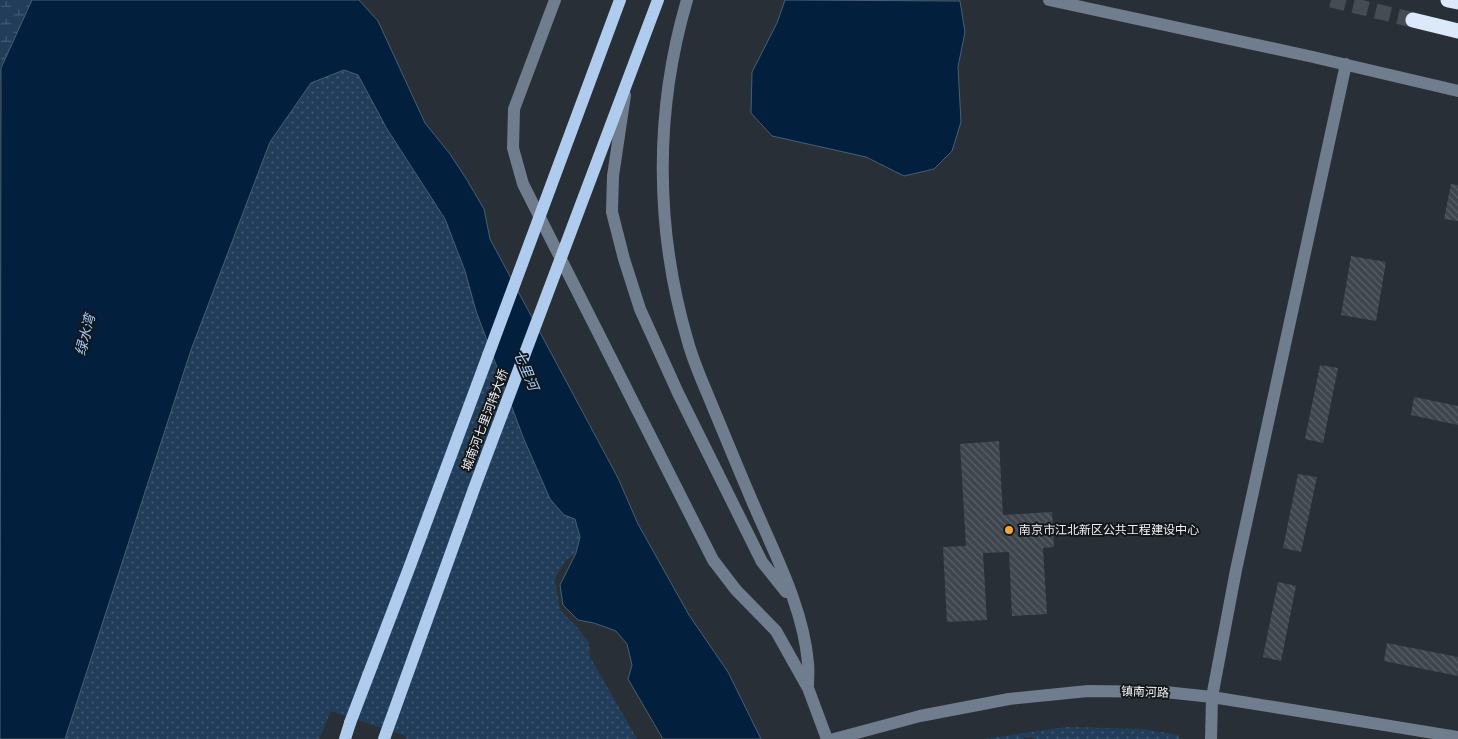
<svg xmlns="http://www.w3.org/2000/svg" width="1458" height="739" font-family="'Open Sans','Noto Sans SC',sans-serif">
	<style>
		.grass { fill: url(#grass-dots) }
		.wetland { fill: url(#wetland-marsh) }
		.water { fill: #02203e; stroke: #485f75 }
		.building { fill: url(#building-back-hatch) }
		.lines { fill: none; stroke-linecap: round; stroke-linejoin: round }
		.highway-tunnel { stroke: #464c53; stroke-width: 15; stroke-dasharray: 15 8; stroke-linecap: butt }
		.minor { stroke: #6f7d8e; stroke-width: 12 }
		.major { stroke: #afccee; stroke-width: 12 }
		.highway { stroke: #dbe9fa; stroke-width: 15 }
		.major-bridge { stroke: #afccee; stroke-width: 12 }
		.poi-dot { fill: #f0a63e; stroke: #14171a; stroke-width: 2 }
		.labels { text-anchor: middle; stroke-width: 4; stroke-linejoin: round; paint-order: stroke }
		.street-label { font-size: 12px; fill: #edf1f5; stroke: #14171a }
		.poi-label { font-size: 12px; fill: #edf1f5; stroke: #14171a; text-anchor: start }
		.water-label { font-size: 14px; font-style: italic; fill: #a6cffd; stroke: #14171a }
	</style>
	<defs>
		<pattern id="grass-dots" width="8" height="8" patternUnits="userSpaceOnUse" patternTransform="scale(1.25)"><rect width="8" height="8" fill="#223d5a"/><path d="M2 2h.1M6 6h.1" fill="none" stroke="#425a72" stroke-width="1.8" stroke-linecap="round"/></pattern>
		<pattern id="wetland-marsh" width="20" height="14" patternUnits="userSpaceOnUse" patternTransform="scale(1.25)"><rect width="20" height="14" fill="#223d5a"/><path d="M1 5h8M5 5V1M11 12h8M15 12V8" fill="none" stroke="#425a72"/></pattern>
		<pattern id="building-back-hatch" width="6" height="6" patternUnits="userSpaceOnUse" patternTransform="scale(1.25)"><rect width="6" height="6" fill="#3e454c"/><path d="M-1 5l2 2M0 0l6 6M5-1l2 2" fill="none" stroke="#5a6066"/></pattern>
	</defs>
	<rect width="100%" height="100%" fill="#292f36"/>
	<path class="grass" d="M344,70L358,75L387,129L445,219L465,271L476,311L523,437L550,499L575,518L580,537L576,553L566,560L555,578L560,610L577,627L589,643L590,657L637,739H405L406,736L331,711L319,739H65L191,350L270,142L311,83Z
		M1066,727L1143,729L1179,735V739H1036L1027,737L1023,739H984Z"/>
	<path class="wetland" d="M0,0H32L1,68L0,87Z"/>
	<path class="water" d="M32,0H359L378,21L425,123L450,154L467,180L484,209L490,239L618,478L638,524L689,615L728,672L761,739H663L628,679L632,665L627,644L616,631L594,623L578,620L563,605L560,585L576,553L580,537L575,519L564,515L550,499L523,437L476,311L465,271L445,219L387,129L358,75L344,70L311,83L270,142L191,350L65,739H0L1,68Z
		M785,0L960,1L965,32L958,67L961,122L952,151L934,169L904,176L866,157L772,136L751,113L752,72L777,23Z"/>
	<path class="building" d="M1451,184L1458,185V221L1444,219Z
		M1351,256L1386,262L1376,321L1341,315Z
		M1320,365L1338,368L1323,443L1305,439Z
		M1414,397L1458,406V425L1411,415Z
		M999,441L1003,515L1052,512L1054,547L1043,548L1047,614L1012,616L1009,552L983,553L987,620L947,622L943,547L966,546L960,444Z
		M1298,474L1317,477L1301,552L1283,548Z
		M1278,582L1296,586L1281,661L1263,657Z
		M1387,643L1458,657V676L1384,661Z"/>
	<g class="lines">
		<path class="highway-tunnel" d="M1331,0L1413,20"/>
		<path class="minor" d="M555,0L514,109L513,148L523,184L713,560L736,590L776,631L808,688L827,739
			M687,0C654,112 655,230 688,342C694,364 704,385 712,405C725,436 737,466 750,496C772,549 803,605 808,663C809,670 808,678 808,685
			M1049,0L1313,57L1458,91
			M625,95L613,176L612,212L624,259L640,309L678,393L762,562L786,592
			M834,739L920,716L1009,699L1088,691L1165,692L1212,697L1458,737
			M1211,739L1212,697L1236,570L1346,64"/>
		<path class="major" d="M345,739L350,723"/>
		<path class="highway" d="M1448,0L1458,2
			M1413,20L1458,31"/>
		<path class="major-bridge" d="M350,723L408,571L620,0
			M384,739L475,486L658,0"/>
	</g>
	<circle class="poi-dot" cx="1009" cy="530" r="5"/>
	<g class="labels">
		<g class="street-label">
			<text transform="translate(485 420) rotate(-69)" y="4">城南河七里河特大桥</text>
			<text transform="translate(1145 692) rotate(2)" y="4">镇南河路</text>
		</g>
		<g class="poi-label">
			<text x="1019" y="534">南京市江北新区公共工程建设中心</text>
		</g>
		<g class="water-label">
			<text transform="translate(85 335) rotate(-76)" y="5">绿水湾</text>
			<text transform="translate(526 370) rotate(67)" y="5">七里河</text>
		</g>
	</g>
</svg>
